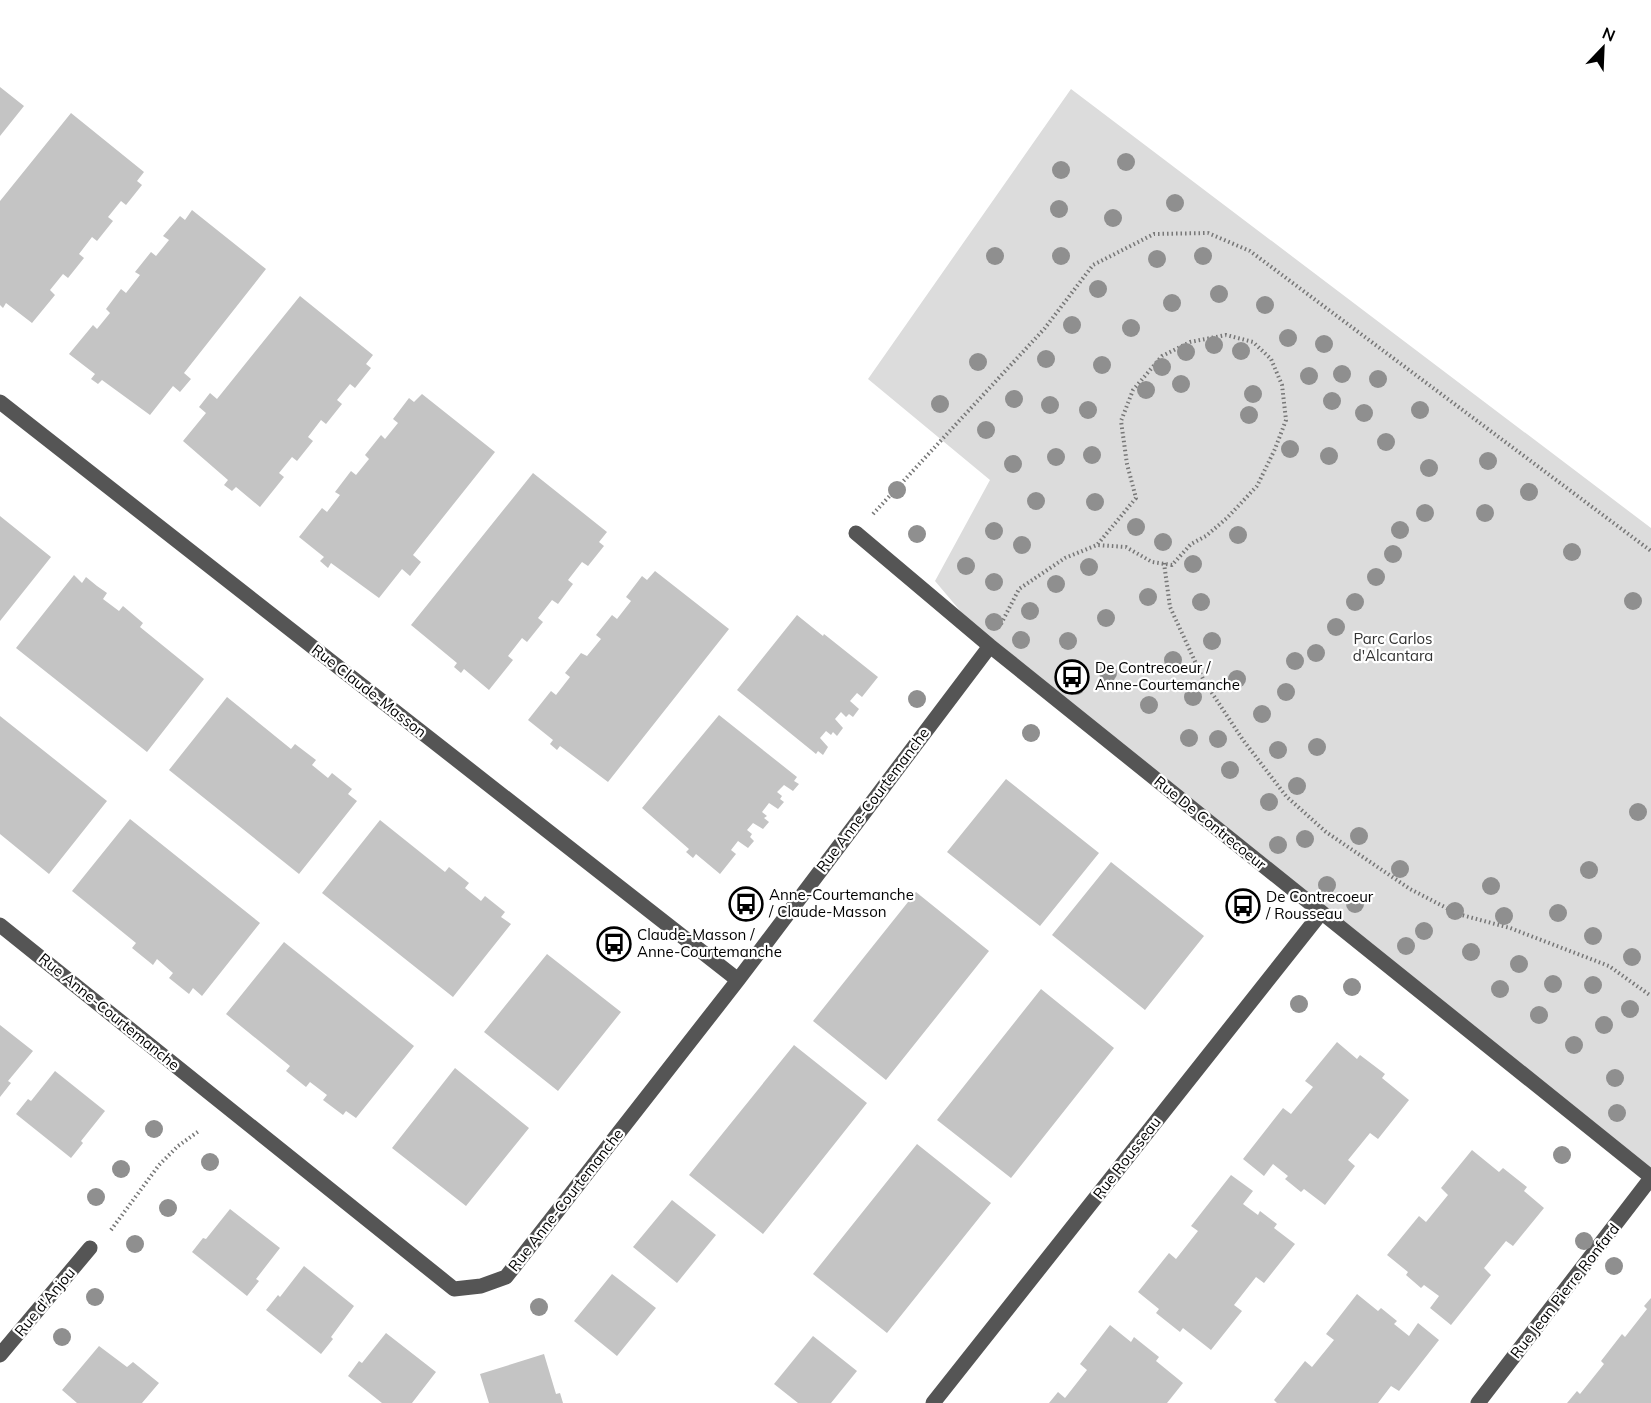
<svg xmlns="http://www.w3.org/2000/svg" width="1651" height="1403" font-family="Mulish,sans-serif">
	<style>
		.green { fill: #dcdcdc }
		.building { fill: #c4c4c4 }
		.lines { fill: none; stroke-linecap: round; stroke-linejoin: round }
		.path { stroke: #777; stroke-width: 4; stroke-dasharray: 1.5 3; stroke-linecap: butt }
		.minor { stroke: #555; stroke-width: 15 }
		.tree { fill: #8f8f8f }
		.labels { text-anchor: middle; stroke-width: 4.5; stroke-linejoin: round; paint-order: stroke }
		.park-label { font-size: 15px; fill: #333; stroke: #fff }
		.poi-label { font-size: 15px; fill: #000; stroke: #fff; text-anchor: start }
		.street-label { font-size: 15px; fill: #000; stroke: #fff }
	</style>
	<rect width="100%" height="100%" fill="#fff"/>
	<path class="green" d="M1071,89L1651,528V1177L990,646L935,581L990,480L868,379Z"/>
	<path class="building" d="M0,87L24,106L0,136Z
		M71,113L144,172L137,181L142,185L126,205L121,201L108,217L113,221L97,241L92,237L79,254L84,258L68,278L63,274L50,290L55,295L32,323L6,303L3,308L0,305V201Z
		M192,210L266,269L184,373L191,379L180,392L173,386L150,415L102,380L98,384L91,379L95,374L69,354L93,325L97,329L110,313L106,309L121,289L126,293L140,275L135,272L151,252L156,256L169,240L163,236L180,216L185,220Z
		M300,296L373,355L366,364L371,368L355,388L350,384L337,400L342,404L326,424L321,420L308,437L313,441L297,461L292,457L279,473L284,477L260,507L236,487L232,491L224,485L228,480L183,441L206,413L199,407L210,393L217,399Z
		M422,394L495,452L413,555L421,562L410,576L402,569L379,598L331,563L328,568L320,561L324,557L299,537L322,508L327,512L340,495L335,492L351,471L356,475L369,459L365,455L381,435L385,439L398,423L393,419L409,398L414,402Z
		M533,473L607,532L599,542L604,546L588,566L582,562L568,580L573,584L558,604L552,600L538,618L543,622L527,642L522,638L508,656L513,660L489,690L464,669L461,673L454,667L457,663L411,625Z
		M0,516L51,557L0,621Z
		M655,571L729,629L608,782L560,746L557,750L550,744L553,740L528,720L551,691L556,695L570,677L565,673L581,653L587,656L601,639L596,635L612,615L617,619L631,601L626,597L642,576L647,580Z
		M74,575L82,583L86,577L97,586L107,593L103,599L119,611L123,606L143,623L140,627L204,679L147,752L16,648Z
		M797,615L823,636L824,634L878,677L862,697L857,693L850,701L859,709L853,717L849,714L846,717L841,712L835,719L843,728L837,736L833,732L831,735L826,731L820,738L828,747L823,755L818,751L816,754L737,690Z
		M227,697L291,749L295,744L316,760L312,765L328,778L332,773L352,789L348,794L357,801L299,874L169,770Z
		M719,715L797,777L794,781L799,784L793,791L784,785L777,792L782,796L780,799L784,802L778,809L769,803L762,812L767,816L764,818L769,822L763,829L753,823L747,830L752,834L750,837L754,841L748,848L738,841L731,850L736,854L720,874L696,854L693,858L686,852L689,849L642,808Z
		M0,716L107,801L49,874L0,834Z
		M1006,779L1099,853L1040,926L947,852Z
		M130,819L260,923L202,996L193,988L189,994L169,978L173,973L157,959L153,965L132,948L136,943L72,891Z
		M380,820L445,872L449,867L469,883L465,888L481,901L485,896L505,912L501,917L511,924L453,997L322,893Z
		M1111,862L1204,936L1145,1010L1052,935Z
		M916,892L989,951L886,1080L813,1021Z
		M284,942L414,1046L356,1118L346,1111L343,1115L323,1100L327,1095L310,1082L306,1087L286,1071L290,1066L226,1014Z
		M547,954L621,1012L558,1091L484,1032Z
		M1041,989L1114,1048L1011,1178L937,1120Z
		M0,1025L33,1051L8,1081L11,1083L0,1097Z
		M1337,1042L1357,1059L1360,1055L1385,1074L1382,1078L1409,1100L1378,1139L1370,1133L1348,1160L1355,1166L1325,1205L1304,1189L1301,1192L1285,1179L1288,1176L1273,1164L1264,1176L1243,1159L1283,1108L1291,1114L1313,1087L1305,1081Z
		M794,1045L867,1103L763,1234L689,1175Z
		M455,1068L529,1128L466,1206L392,1148Z
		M55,1071L105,1111L81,1141L83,1143L71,1158L16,1114L28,1099L31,1101Z
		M917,1144L991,1203L887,1333L813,1274Z
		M1472,1150L1499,1172L1503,1168L1527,1187L1524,1191L1544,1208L1513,1246L1506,1241L1484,1268L1491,1275L1451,1325L1430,1308L1439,1296L1424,1285L1421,1288L1406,1275L1408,1272L1387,1255L1419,1216L1426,1222L1448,1195L1441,1188Z
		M1231,1175L1253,1191L1243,1204L1258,1215L1260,1211L1277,1224L1274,1228L1295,1244L1264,1283L1256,1277L1234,1305L1242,1311L1211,1350L1183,1328L1180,1332L1156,1313L1159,1309L1138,1292L1169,1253L1176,1259L1198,1231L1191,1226Z
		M672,1200L716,1235L677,1283L633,1247Z
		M230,1209L280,1248L256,1279L259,1281L247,1296L192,1252L203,1238L206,1239Z
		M304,1266L354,1306L331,1337L333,1339L321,1354L266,1310L278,1295L280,1297Z
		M612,1274L656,1308L617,1356L574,1321Z
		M1357,1294L1378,1311L1381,1308L1397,1321L1394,1324L1409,1336L1418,1323L1439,1340L1399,1391L1391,1386L1378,1403H1277L1274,1400L1305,1361L1312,1367L1334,1340L1326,1334Z
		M1651,1298V1403H1567L1577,1391L1580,1394L1604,1364L1601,1361L1622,1334L1625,1337L1647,1309L1644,1306Z
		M1110,1325L1131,1342L1134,1337L1159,1357L1156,1361L1183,1383L1167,1403H1049L1058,1392L1065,1398L1087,1370L1080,1364Z
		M386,1333L436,1372L412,1403H382L348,1376L359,1361L362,1363Z
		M813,1336L857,1371L831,1403H798L774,1384Z
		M99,1346L127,1367L133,1362L159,1383L142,1403H77L62,1390Z
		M544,1354L556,1394L560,1393L563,1403H489L480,1374Z"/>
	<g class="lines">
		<path class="path" d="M873,514L1045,328L1093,265L1154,234L1208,233L1250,251L1651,551
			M1164,563L1170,607L1204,681L1243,740L1286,796L1326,832L1410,889L1458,914L1510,928L1609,966L1651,996
			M1001,624L1019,589L1065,558L1097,545L1136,498L1127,464L1121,421L1133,390L1162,356L1190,342L1226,335L1253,342L1271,359L1282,385L1286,420L1275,449L1257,486L1227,518L1206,536L1191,544L1172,565L1152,562L1126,547L1097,545
			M111,1230L159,1165L178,1146L199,1131"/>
		<path class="minor" d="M0,402L738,980
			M856,533L990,646L1651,1177
			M0,925L454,1289L481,1286L506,1277L738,980L990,646
			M0,1355L90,1248
			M933,1403L1321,913
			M1478,1403L1651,1178"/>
	</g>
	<g class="tree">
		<circle cx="1126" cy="162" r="9"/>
		<circle cx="1061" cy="170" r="9"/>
		<circle cx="1175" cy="203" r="9"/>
		<circle cx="1059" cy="209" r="9"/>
		<circle cx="1113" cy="218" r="9"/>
		<circle cx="995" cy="256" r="9"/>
		<circle cx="1061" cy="256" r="9"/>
		<circle cx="1203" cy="256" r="9"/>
		<circle cx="1157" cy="259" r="9"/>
		<circle cx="1098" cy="289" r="9"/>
		<circle cx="1219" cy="294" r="9"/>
		<circle cx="1172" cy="303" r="9"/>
		<circle cx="1265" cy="305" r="9"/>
		<circle cx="1072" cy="325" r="9"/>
		<circle cx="1131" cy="328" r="9"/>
		<circle cx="1288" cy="338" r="9"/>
		<circle cx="1324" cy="344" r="9"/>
		<circle cx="1214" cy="345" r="9"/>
		<circle cx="1241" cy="351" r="9"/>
		<circle cx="1186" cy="352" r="9"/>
		<circle cx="1046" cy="359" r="9"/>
		<circle cx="978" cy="362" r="9"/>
		<circle cx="1102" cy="365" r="9"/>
		<circle cx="1162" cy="367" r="9"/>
		<circle cx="1342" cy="374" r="9"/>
		<circle cx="1309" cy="376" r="9"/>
		<circle cx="1378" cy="379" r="9"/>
		<circle cx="1181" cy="384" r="9"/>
		<circle cx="1146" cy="390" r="9"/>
		<circle cx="1253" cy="394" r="9"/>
		<circle cx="1014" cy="399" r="9"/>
		<circle cx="1332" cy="401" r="9"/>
		<circle cx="940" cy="404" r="9"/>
		<circle cx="1050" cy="405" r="9"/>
		<circle cx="1088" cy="410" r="9"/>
		<circle cx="1420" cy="410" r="9"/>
		<circle cx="1364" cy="413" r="9"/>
		<circle cx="1249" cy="415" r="9"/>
		<circle cx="986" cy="430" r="9"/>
		<circle cx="1386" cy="442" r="9"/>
		<circle cx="1290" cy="449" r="9"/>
		<circle cx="1092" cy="455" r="9"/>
		<circle cx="1329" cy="456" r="9"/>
		<circle cx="1056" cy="457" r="9"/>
		<circle cx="1488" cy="461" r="9"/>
		<circle cx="1013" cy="464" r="9"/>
		<circle cx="1429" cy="468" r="9"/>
		<circle cx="897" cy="490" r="9"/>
		<circle cx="1529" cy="492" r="9"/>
		<circle cx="1036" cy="501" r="9"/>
		<circle cx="1095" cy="502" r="9"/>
		<circle cx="1425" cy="513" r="9"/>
		<circle cx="1485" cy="513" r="9"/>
		<circle cx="1136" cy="527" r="9"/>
		<circle cx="1400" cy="530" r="9"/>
		<circle cx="994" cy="531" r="9"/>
		<circle cx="917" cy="534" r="9"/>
		<circle cx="1238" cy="535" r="9"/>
		<circle cx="1163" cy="542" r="9"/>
		<circle cx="1022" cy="545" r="9"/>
		<circle cx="1572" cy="552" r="9"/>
		<circle cx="1393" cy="554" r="9"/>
		<circle cx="1193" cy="564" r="9"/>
		<circle cx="966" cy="566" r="9"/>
		<circle cx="1089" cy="567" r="9"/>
		<circle cx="1376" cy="577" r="9"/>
		<circle cx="994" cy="582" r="9"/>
		<circle cx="1056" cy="584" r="9"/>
		<circle cx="1148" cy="597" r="9"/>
		<circle cx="1633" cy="601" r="9"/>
		<circle cx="1201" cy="602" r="9"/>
		<circle cx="1355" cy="602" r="9"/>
		<circle cx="1030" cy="611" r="9"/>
		<circle cx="1106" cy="618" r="9"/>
		<circle cx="994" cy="622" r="9"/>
		<circle cx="1336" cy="627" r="9"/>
		<circle cx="1021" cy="640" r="9"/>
		<circle cx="1068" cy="641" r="9"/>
		<circle cx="1212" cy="641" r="9"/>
		<circle cx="1316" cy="653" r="9"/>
		<circle cx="1173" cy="660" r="9"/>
		<circle cx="1295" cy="661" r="9"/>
		<circle cx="1108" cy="673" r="9"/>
		<circle cx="1237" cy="679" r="9"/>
		<circle cx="1076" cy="686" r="9"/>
		<circle cx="1286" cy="692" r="9"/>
		<circle cx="1193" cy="697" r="9"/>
		<circle cx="917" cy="699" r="9"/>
		<circle cx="1149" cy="705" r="9"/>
		<circle cx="1262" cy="714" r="9"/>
		<circle cx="1031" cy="733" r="9"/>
		<circle cx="1189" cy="738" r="9"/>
		<circle cx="1218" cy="739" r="9"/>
		<circle cx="1317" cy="747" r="9"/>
		<circle cx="1278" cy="750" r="9"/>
		<circle cx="1230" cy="770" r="9"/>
		<circle cx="1297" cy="786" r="9"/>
		<circle cx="1269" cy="802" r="9"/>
		<circle cx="1638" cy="812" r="9"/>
		<circle cx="1359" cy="836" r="9"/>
		<circle cx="1305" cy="839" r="9"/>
		<circle cx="1278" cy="845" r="9"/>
		<circle cx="1400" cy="869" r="9"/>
		<circle cx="1589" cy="870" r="9"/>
		<circle cx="1327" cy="885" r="9"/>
		<circle cx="1491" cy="886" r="9"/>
		<circle cx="1355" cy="904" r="9"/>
		<circle cx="1455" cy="911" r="9"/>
		<circle cx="1558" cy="913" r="9"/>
		<circle cx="1504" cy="916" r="9"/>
		<circle cx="1424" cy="931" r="9"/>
		<circle cx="1593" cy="936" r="9"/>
		<circle cx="1406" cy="946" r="9"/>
		<circle cx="1471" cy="952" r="9"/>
		<circle cx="1632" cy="957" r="9"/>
		<circle cx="1519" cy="964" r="9"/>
		<circle cx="1553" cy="984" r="9"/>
		<circle cx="1593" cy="985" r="9"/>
		<circle cx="1352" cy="987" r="9"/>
		<circle cx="1500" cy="989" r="9"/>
		<circle cx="1299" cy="1004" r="9"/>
		<circle cx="1630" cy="1009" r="9"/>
		<circle cx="1539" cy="1015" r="9"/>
		<circle cx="1604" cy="1025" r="9"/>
		<circle cx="1574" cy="1045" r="9"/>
		<circle cx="1615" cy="1078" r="9"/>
		<circle cx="1617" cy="1113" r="9"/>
		<circle cx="154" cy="1129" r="9"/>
		<circle cx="1562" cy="1155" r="9"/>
		<circle cx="210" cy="1162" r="9"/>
		<circle cx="121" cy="1169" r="9"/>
		<circle cx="96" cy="1197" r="9"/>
		<circle cx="168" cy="1208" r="9"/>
		<circle cx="1584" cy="1241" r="9"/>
		<circle cx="135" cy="1244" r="9"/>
		<circle cx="1614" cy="1266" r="9"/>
		<circle cx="95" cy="1297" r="9"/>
		<circle cx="539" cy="1307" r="9"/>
		<circle cx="62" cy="1337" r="9"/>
	</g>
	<defs>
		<g id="bus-ring" transform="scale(1.725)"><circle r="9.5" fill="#fff" stroke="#000" stroke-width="1.5"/><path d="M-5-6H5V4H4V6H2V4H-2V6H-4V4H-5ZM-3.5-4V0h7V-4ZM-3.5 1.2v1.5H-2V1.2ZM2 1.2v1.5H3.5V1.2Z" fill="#000"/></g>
	</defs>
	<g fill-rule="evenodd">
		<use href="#bus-ring" x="1072" y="677"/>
		<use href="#bus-ring" x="746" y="904"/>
		<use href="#bus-ring" x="1243" y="906"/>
		<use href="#bus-ring" x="614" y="944"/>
	</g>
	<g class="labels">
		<g class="park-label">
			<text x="1393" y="644">Parc Carlos<tspan x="1393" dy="17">d'Alcantara</tspan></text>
		</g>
		<g class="poi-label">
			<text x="1095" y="673">De Contrecoeur /<tspan x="1095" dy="17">Anne-Courtemanche</tspan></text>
			<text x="769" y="900">Anne-Courtemanche<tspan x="769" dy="17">/ Claude-Masson</tspan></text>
			<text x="1266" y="902">De Contrecoeur<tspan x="1266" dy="17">/ Rousseau</tspan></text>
			<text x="637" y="940">Claude-Masson /<tspan x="637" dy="17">Anne-Courtemanche</tspan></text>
		</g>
		<g class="street-label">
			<text transform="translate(369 691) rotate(38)" y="5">Rue Claude-Masson</text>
			<text transform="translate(873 800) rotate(-53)" y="5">Rue Anne-Courtemanche</text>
			<text transform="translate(1210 823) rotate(39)" y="5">Rue De Contrecoeur</text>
			<text transform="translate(109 1012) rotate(39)" y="5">Rue Anne-Courtemanche</text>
			<text transform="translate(1127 1158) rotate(-52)" y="5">Rue Rousseau</text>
			<text transform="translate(566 1200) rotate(-52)" y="5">Rue Anne-Courtemanche</text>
			<text transform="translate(1565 1291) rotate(-52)" y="5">Rue Jean Pierre Ronfard</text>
			<text transform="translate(45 1302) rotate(-50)" y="5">Rue d'Anjou</text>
		</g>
	</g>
	<g transform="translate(1603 48) rotate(23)" stroke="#ffffff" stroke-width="4.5" paint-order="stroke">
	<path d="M0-4.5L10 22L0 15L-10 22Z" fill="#000000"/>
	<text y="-9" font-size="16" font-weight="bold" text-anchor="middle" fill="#000000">N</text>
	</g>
</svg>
